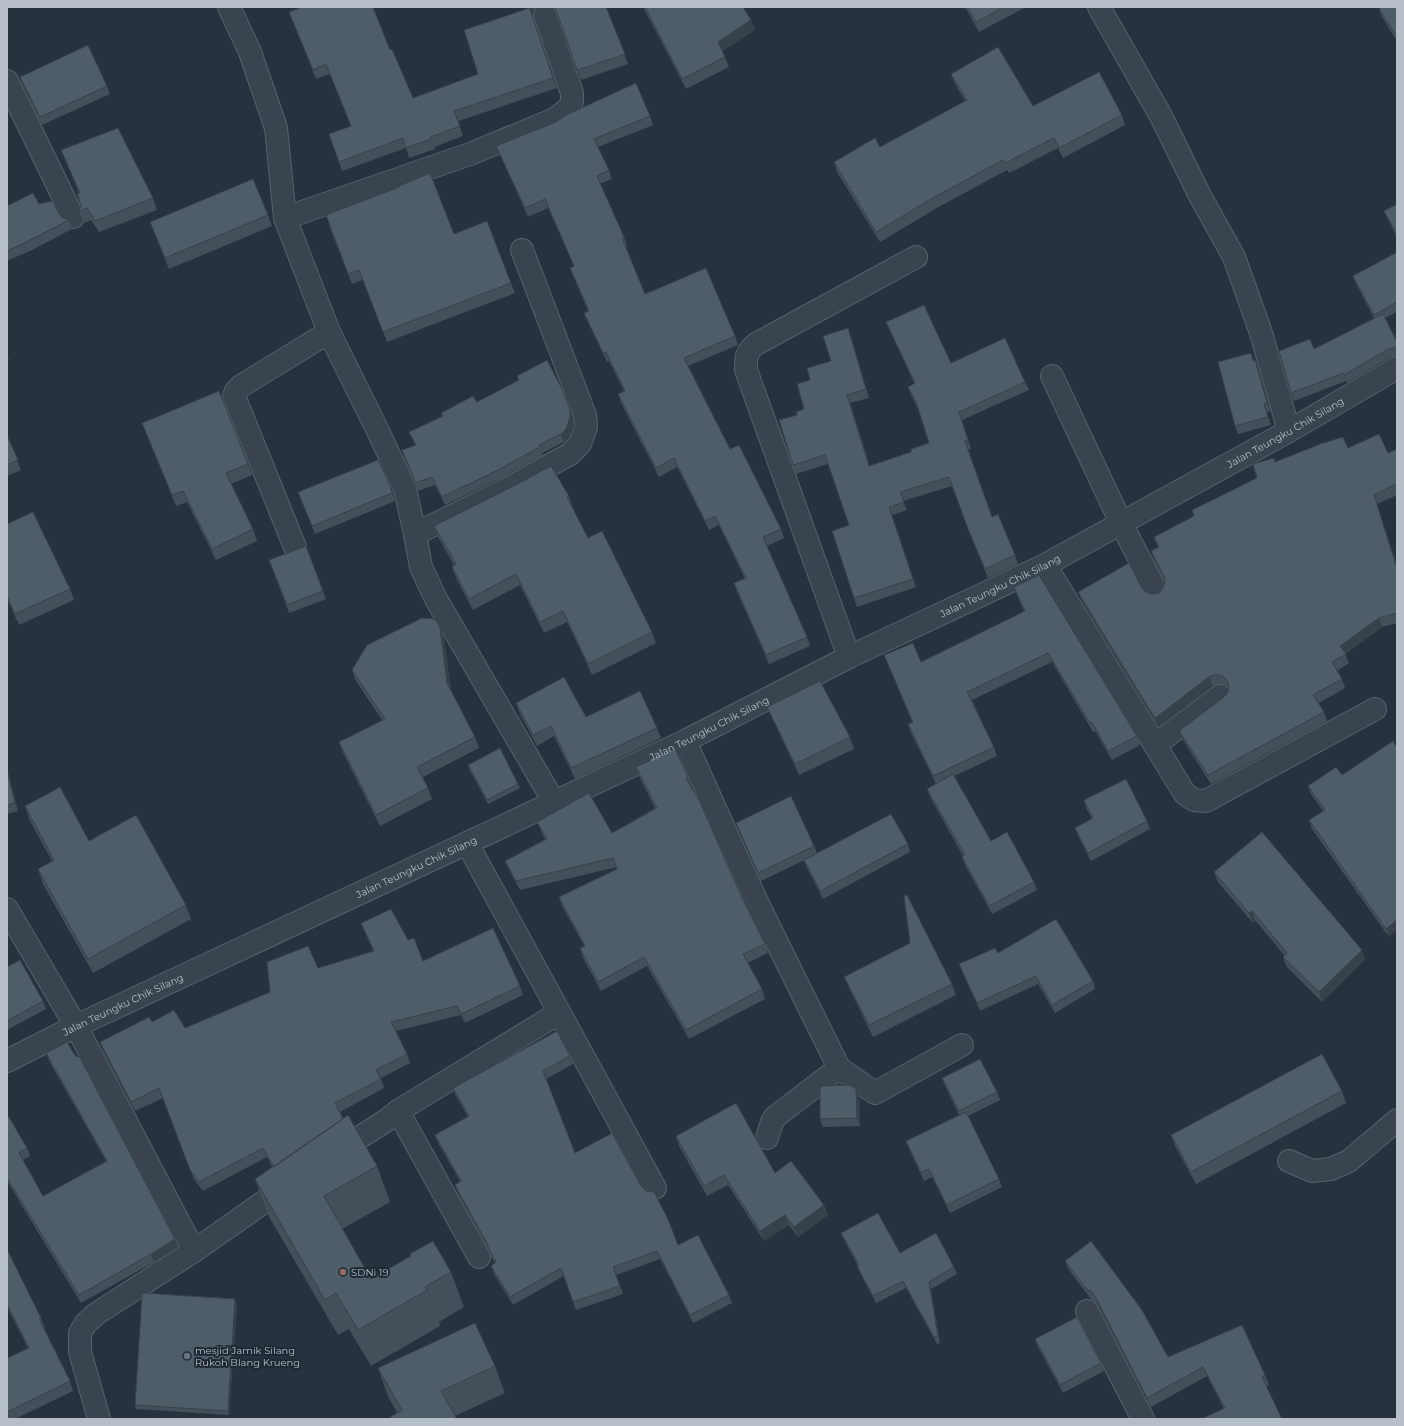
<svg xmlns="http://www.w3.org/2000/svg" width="1404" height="1426" font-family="Montserrat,sans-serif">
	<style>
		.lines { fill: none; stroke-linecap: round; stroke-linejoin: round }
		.minor-casing { stroke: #58626b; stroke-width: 24 }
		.minor { stroke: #3a444e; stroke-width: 22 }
		.wall { fill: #445059 }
		.shaded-wall { fill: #374149 }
		.building { fill: #4f5d68; stroke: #374149 }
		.education-dot { fill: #8d6e63; stroke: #1f2933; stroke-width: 1.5 }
		.worship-dot { fill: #6b7280; stroke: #1f2933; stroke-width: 1.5 }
		.labels { text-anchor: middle; stroke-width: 4; stroke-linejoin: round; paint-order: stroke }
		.street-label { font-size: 10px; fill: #b6bfc8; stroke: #1f2933 }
		.poi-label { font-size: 10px; fill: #b6bfc8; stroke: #1f2933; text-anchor: start }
	</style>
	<rect width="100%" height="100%" fill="#26323d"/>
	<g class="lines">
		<g class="minor-casing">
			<g id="minor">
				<path d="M229,7L250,52L276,128L285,218L329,332L377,429L405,489L415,534L421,567L436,599L554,802"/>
				<path d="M1099,7L1162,118L1199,194L1234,257L1261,333L1289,431"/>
				<path d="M7,81L73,217"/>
				<path d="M285,218L470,154L555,119L569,108L572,101V93L545,15"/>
				<path d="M1052,376L1121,523L1156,591"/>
				<path d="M415,534L505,490L570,454L580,444L586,427L585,415L522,250"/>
				<path d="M295,547L234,396L236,391L241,386L329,332"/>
				<path d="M1045,565L1185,794L1194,800L1206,801L1375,709"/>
				<path d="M849,657L746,370C746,357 746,352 756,344L916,257"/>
				<path d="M685,741L757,902L839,1068L775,1117L772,1122L767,1138"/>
				<path d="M1155,745L1220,696"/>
				<path d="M467,843L655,1188"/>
				<path d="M7,909L76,1026L194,1251L288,1185"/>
				<path id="s1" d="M7,1061L76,1026L685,741L849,657L1045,565L1289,431L1397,368"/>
				<path d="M839,1068L875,1093L962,1045"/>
				<path d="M398,1111L479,1257"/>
				<path d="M335,1153L387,1120L398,1111L559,1013"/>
				<path d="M1289,1161L1312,1171L1331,1169L1349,1161L1397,1120"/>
				<path d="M1087,1311L1143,1419"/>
				<path d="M99,1419L80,1352V1333L86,1323L96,1314L194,1251"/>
			</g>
		</g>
		<use href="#minor" class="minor"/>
	</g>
	<path class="wall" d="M554,7H606L628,64L581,80L556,10Z
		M643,7H743L755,30L722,51L725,57L729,67L686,89Z
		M965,7H1026L979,32Z
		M1397,7V41L1382,17L1379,9Z
		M289,12L390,50L413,98L478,74L533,12V19L557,88L458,121L463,136L434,147L435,149L409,158L406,148L342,171L329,134L351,126L330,74L316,79Z
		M951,74L1033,106L1122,115L1125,125L1063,158L1058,148L1009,173L1007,170L935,209L880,242L837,172L834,162L880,147L965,101L955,84Z
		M20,77L107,86L110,94L42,125L23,85Z
		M650,116L653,125L598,147L609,170L612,179L600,184L624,237L627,246L626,247L645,294L735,336L738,345L688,366L730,449L781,529L784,538L767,546L807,637L810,646L769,664L737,592L734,583L745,579L719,525L709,530L677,467L659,477L621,403L618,394L624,391L609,361L607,362L588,322L584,313L588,311L570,268L574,266L548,208L528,217L500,155L496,146Z
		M61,150L153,198L157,210L99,232L91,220L84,223L79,212L81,206L79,193Z
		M399,187L454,234L511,283L515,293L387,342L363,280L352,284L329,226Z
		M39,204L59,214L63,218L69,220L72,229L32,250L7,261V206Z
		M1397,204V238L1388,220L1384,211Z
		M268,215L272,226L169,269L150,222Z
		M1397,252V312L1385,318L1397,342V356L1391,357L1347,383L1346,381L1294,401L1291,393L1314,349L1374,318L1356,284L1353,276Z
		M886,322L951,363L1025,382L1029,390L962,420L971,449L968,450L992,517L1015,555L1018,564L988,578L971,537L952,486L903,501L907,510L892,515L916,587L857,607L854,598L849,525L828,464L796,474L793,465L797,415L804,409L810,380L831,361L851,337L869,398L850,403L870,466L911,452L929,443L918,409L911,395L908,387L914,383L890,331Z
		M1251,353L1254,361L1258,368L1270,411L1267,412L1271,425L1238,434L1235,426Z
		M7,355L9,360L7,361Z
		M517,376L573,418V425L569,437L564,442L542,453L543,455L499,479L445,505L435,485L418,491L414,480L404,458L402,450L415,445L409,432L442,416L441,413L477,402L518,380Z
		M142,423L248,464L252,475L231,484L253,529L257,541L216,560L187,502L176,506Z
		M7,435L21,470L7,476Z
		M1348,448L1388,453L1397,449V495L1377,504L1397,566V623L1382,627L1345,654L1349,663L1337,671L1342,679L1345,688L1319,703L1324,712L1327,721L1211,784L1183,740L1179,731L1224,697L1228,692L1229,688L1224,684H1218L1213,686L1159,727L1082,601L1078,592L1142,588L1146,592L1152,594L1159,593L1163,588L1165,582L1154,560L1151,551L1158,547L1154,537L1194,516L1192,510L1257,478L1275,462Z
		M298,492L393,493L395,501L315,534Z
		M569,496L572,506L588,538L652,632L656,643L592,675L567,622L544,633L520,585L473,610L456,578L452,567L454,565L438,537L434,526Z
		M7,524L70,589L74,600L19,625L7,599Z
		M306,546L326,599L289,613L272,568Z
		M1014,587L1137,736L1140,745L1112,760L1095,731L1093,732L1052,662L972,700L994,747L997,756L954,776L991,841L1034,882L1037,890L992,914L965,865L962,857L963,856L930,797L927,789L936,784L911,733L908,724L912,722L884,655L921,662L1024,611L1017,596Z
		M440,627L444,638L451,690L475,737L479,748L423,777L428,788L432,799L380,826L343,753L339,742L382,720L356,681L352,670Z
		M516,703L586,717L657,728L661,738L575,779L554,736L537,746L520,714Z
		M767,707L850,737L854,749L799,775L772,718Z
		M468,765L518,784L520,788L488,804L469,769Z
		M636,767L688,777L691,786H690L742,898L765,944L768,953L747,963L762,989L765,999L689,1039L647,966L601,991L583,958L580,948L584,946L562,906L559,897L617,869V867L520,890L509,870L505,861L545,839L541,831L537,822L612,833L655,808L639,776Z
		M1336,767L1389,937L1312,829L1309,820L1323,811L1311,794L1308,786Z
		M7,768L18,811L7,814Z
		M1084,800L1147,821L1150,829L1091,861L1078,836L1075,828L1092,819L1086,808Z
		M25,806L186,905L191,919L93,973L43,884L38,869L52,861L30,821Z
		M736,823L814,846L817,853L908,844L910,852L823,899L807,868L804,860L815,855L761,881Z
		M1214,872L1365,959L1322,1002L1286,966L1283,957L1284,955L1255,920L1253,923L1218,882Z
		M361,923L408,940L423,961L520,986L523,995L465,1023L461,1015L396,1031L407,1054L410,1063L381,1078L384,1088L340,1112L343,1118L377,1166L390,1202L342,1229L371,1279L411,1256L410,1254L451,1272L464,1307L439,1322L440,1326L371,1366L349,1329L338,1335L268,1215L255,1179L272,1167L267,1157L203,1191L194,1179L163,1098L135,1111L104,1052L100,1042L152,1022L185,1028L270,992L318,968L373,951L365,932Z
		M998,953L1093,981L1095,989L1055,1013L1038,984L980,1011L962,972L959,964Z
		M7,967L43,1001L46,1009L7,1030Z
		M844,977L952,984L956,995L873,1037L849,988Z
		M46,1053L178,1247L154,1262L81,1303L7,1181V1118L27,1148L30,1156L23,1160L43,1196L106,1161L49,1061Z
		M570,1056L573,1064L546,1079L575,1153L641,1186L678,1245L729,1295L732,1303L693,1323L660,1259L616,1275L623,1294L576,1310L564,1276L513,1305L494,1274L491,1266L495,1263L491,1257L488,1248L458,1193L455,1185L460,1181L438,1143L435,1135L468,1117L456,1096L453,1088Z
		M942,1078L997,1092L1000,1100L968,1116L999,1179L1002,1187L950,1213L932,1177L924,1181L909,1149L906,1141L959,1115L945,1086Z
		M1342,1091L1346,1103L1196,1184L1175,1146L1171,1135Z
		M859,1097L860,1126L823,1127L820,1119Z
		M676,1136L775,1173L824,1205L828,1215L798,1237L789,1225L764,1241L728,1185L707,1196L679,1146Z
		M841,1233L900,1253L954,1267L957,1274L931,1289L940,1343L937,1344L906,1288L876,1303L860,1273L858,1266L844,1240Z
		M7,1249L41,1318L45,1328H44L70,1381L73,1391L15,1419H7V1358L28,1348L7,1307Z
		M1065,1261L1168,1357L1265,1375L1269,1385L1224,1409L1207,1376L1151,1407L1098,1305L1094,1301L1091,1299L1069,1270Z
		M237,1303L229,1415L136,1409L135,1405Z
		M1035,1339L1101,1363L1104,1371L1063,1393L1038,1347Z
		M495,1366L505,1393L455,1416L397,1413L388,1396L378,1368Z"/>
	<path class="shaded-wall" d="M529,7H536L533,12V19L557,88L530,9Z
		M751,20L755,30L721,52L718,42Z
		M848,328L851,337L869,398L866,389Z
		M1255,360L1258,368L1270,411L1267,403Z
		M847,395L850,403L872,475L869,466Z
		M1264,404L1267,412L1271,425L1268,417Z
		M570,410L573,418V425L569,437L564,442L561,434Z
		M390,485L393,493L395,501L392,493Z
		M1374,495L1397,566V568Z
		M1379,618L1382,627L1344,655L1340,646Z
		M440,627L444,638L451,694L447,683Z
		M1209,677L1213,686L1159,727L1155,718Z
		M7,768L8,772L18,811L15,803Z
		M1252,911L1255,920L1253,923L1249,913Z
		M1397,920V930L1389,937L1386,929Z
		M1362,950L1365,959L1322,1002L1319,992Z
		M856,1089L859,1097L860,1126L857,1118Z
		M824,1205L828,1215L798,1237L794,1227Z
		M785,1215L789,1225L764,1241L760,1231Z
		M175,1239L178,1247L154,1262L151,1254Z
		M929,1282L931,1289L940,1343L938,1336Z
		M235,1299L237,1303L229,1415L228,1411Z"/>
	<path class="building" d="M302,7H373L390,50L392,49L413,98L478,74L464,30L529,8L528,7H529L530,9L553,78L454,111L460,126L431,137V139L406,148L403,138L339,162L329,134L351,126L326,64L313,70L289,12Z
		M555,7H606L625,54L577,70Z
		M645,7H743L751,20L718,42L725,57L682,79Z
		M967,7H1004L976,22Z
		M1382,7H1397V37L1379,9Z
		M88,45L107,86L40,117L20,77Z
		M998,47L1033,106L1099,72L1122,115L1059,148L1054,138L1005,163L1003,160L931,199L876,232L834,162L875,138L880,147L967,100L951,74Z
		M636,83L650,116L594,139L609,170L597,176L624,237L622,238L645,294L706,268L735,336L684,358L730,449L739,445L781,529L763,537L807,637L766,655L734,583L746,578L715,516L705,521L674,458L656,468L618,394L625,391L606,352L603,353L584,313L589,311L570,268L574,266L545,199L525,208L496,146L556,122L566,115Z
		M118,128L153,198L95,221L87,208L79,212L81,206L77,193H80L61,150Z
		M430,173L454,234L487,221L511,283L383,332L359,270L348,274L326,215L399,187V186Z
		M253,179L268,215L165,258L150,222Z
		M33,193L39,204L53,201L59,214L63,218L69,220L28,241L7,251V206Z
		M1397,204V235L1384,211Z
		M1397,252V302L1374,315L1353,276Z
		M924,305L951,363L1005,338L1025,382L959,412L968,440L965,441L992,517L998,514L1015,555L985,569L968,529L949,477L900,492L904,502L889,507L913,579L854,598L832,531L849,525L825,455L793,465L779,420L797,415L796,412L804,409L797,384L810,380L807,368L831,361L823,336L848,328L866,389L847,395L869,466L911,452V449L929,443L916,402L908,387L915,383L886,322Z
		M1383,314L1397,342V348H1394L1388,349L1344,375L1343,373L1291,393L1279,351L1310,339L1314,349Z
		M1251,353L1253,361L1255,360L1267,403L1264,404L1268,417L1235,426L1218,362Z
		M547,360L562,389L570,410V417L566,429L561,434L539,445L540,447L496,471L442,497L432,477L415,483L413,476L402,450L416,445L409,432L443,416L441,413L473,396L477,402L519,380L517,376Z
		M219,391L248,464L226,473L253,529L212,549L183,491L172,495L142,423Z
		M1379,434L1388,453L1397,449V484L1374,495L1397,568V613L1379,618L1340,646L1346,654L1332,662L1342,679L1313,695L1324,712L1208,775L1179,731L1224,697L1228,692L1229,686L1227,680L1221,675H1215L1209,677L1155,718L1078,592L1129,563L1142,588L1146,592L1152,594L1159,593L1163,588L1165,582L1164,576L1151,551L1159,547L1154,537L1194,516L1192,510L1257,478L1253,464L1274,458L1275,462L1320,444L1343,437L1348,448Z
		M7,435L18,460L7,465Z
		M378,460L390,485L392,493L312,526L298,492Z
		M551,466L569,496L567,497L588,538L602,531L652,632L588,664L563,611L540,622L516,574L469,599L452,567L456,564L434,526L506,490Z
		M33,512L70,589L15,614L7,596V524Z
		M306,546L323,591L287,605L269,560Z
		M1039,575L1137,736L1108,751L1092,722L1090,723L1048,653L967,692L994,747L933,776L908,724L913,722L884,655L913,643L921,662L1025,611L1014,587Z
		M422,618L435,619L440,627L447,683L475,737L417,767L428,788L376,815L339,742L385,719L352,670L367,645Z
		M564,677L586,717L640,691L657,728L571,768L551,726L533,735L516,703Z
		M820,681L850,737L795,764L767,707Z
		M1393,741L1397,748V920L1386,929L1309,820L1325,810L1308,786L1336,767L1342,775Z
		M500,748L518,784L487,800L468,765Z
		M675,748L688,777L686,778L700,802L742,898L765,944L743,954L762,989L686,1030L644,957L598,982L580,948L585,946L559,897L617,869L613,858L516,881L505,861L547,839L537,822L589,793L612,833L657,808L636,767Z
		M7,770L15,803L7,805Z
		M953,774L991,841L1007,832L1034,882L989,906L962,857L965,855L927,789Z
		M1126,779L1147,821L1088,853L1075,828L1093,818L1084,800Z
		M60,787L89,841L136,815L186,905L88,959L38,869L54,860L25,806Z
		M791,796L814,846L758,873L736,823Z
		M891,814L908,844L820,891L804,860Z
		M1262,832L1362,950L1319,992L1283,957L1287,953L1252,911L1249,913L1214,872Z
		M907,895L952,984L869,1025L844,977L910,943L904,896Z
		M391,909L408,940L414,938L423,961L493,928L520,986L461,1014L457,1006L391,1022L407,1054L376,1070L381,1079L335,1103L343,1119L274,1167L263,1148L199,1182L190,1170L159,1088L131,1102L100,1042L149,1017L152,1022L174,1010L185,1028L270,992L267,962L308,946L318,968L374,951L361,923Z
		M1056,919L1093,981L1052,1005L1036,976L977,1003L959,964L995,948L998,953Z
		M20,960L43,1001L7,1021V967Z
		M557,1031L570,1056L543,1071L575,1153L612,1133L641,1186L646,1191L654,1192L668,1219L678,1245L698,1235L729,1295L690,1315L657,1251L613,1267L620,1286L573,1302L561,1268L510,1297L491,1266L496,1262L489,1249L487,1243L455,1185L461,1181L435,1135L469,1116L453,1088Z
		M67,1042L76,1057L79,1056L175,1239L151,1254L79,1295L7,1178V1118L9,1117L27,1148L19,1153L43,1196L107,1161L46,1053Z
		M1322,1054L1342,1091L1191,1172L1171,1135Z
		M980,1059L997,1092L959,1111L942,1078Z
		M850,1085L856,1089L857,1118L820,1119V1088L823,1086Z
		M736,1103L775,1173L791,1161L824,1205L794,1227L785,1215L760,1231L724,1175L704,1186L676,1136Z
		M966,1112L999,1179L947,1205L929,1169L921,1173L906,1141Z
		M348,1115L377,1166L324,1196L371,1279L411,1256L410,1254L433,1241L451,1272L425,1287L427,1290L358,1330L336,1293L325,1300L255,1179Z
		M878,1213L900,1253L936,1233L954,1267L929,1282L938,1336L934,1337L903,1281L873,1296L857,1266L859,1265L841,1233Z
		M1091,1241L1142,1310L1168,1357L1242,1325L1265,1375L1262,1377L1282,1419H1201L1225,1408L1203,1367L1147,1398L1095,1296L1091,1291L1087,1290L1065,1261Z
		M7,1249L41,1318L39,1319L70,1381L7,1412L11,1419H7V1358L29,1348L7,1304Z
		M144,1293L235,1299L228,1411L135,1405L142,1294Z
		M1077,1317L1101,1363L1060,1385L1035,1339Z
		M475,1323L495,1366L441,1391L457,1419H387L402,1410L378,1368Z"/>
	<circle class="education-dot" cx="343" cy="1272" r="4"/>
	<circle class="worship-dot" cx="187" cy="1356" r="4"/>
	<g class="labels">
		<g class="street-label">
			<text dy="4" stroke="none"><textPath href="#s1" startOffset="1425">Jalan Teungku Chik Silang</textPath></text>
			<text dy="4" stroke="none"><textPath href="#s1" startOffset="1101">Jalan Teungku Chik Silang</textPath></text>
			<text dy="4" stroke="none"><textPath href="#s1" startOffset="777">Jalan Teungku Chik Silang</textPath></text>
			<text dy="4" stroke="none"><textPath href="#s1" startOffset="453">Jalan Teungku Chik Silang</textPath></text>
			<text dy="4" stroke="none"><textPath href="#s1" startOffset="129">Jalan Teungku Chik Silang</textPath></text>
		</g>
		<g class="poi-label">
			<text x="351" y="1276">SDNi 19</text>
			<text x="195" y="1354">mesjid Jamik Silang<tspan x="195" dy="12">Rukoh Blang Krueng</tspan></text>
		</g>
	</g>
	<rect width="1404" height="1426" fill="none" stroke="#b6bfc8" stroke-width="16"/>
</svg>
